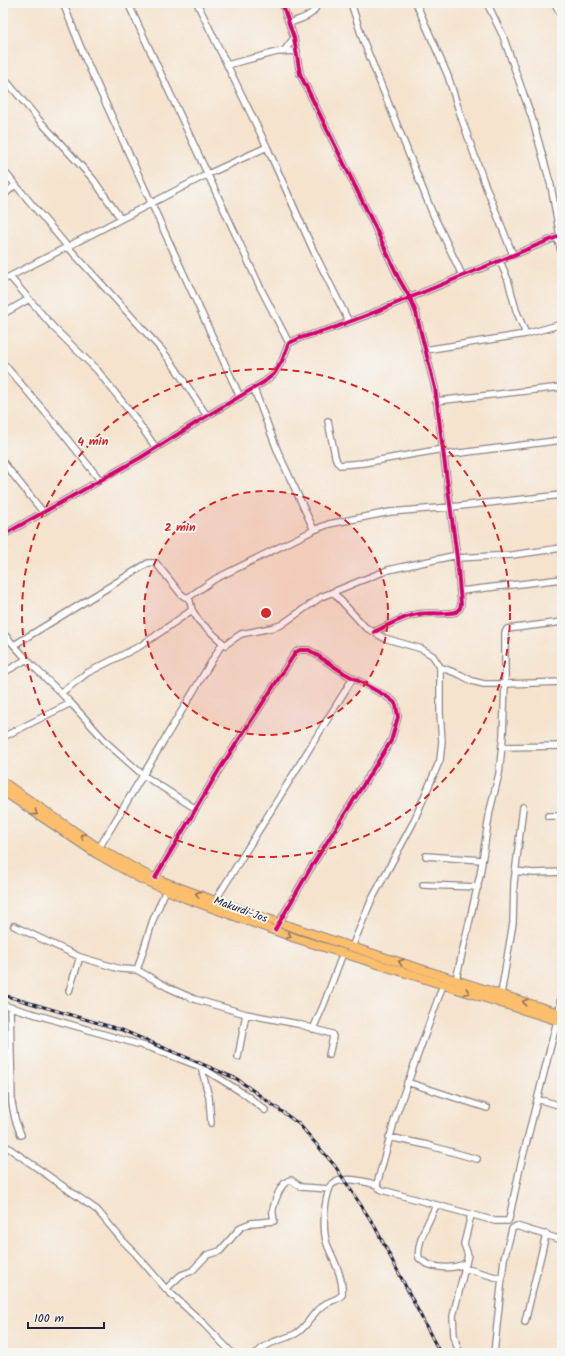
<svg xmlns="http://www.w3.org/2000/svg" width="565" height="1356" font-family="Kalam,sans-serif">
	<style>
		.lines { fill: none; stroke-linecap: round; stroke-linejoin: round }
		.minor-casing { stroke: #8c8284; stroke-width: 8 }
		.highway-casing { stroke: #8c8284; stroke-width: 10 }
		.minor { stroke: #fff; stroke-width: 5.5 }
		.highway { stroke: #fabe6d; stroke-width: 8 }
		.rail-casing { stroke: #22223b; stroke-width: 3 }
		.rail { stroke: #f6f6f2; stroke-width: 1.5; stroke-dasharray: 4.5; stroke-linecap: butt }
		.cycleway-casing { stroke: #f6f6f2; stroke-width: 6 }
		.cycleway { stroke: #d6006c; stroke-width: 4 }
		.oneway { stroke: #8e7054 }
		.ring { fill: none; stroke: #d62828; stroke-width: 2; stroke-dasharray: 7 5 }
		.labels { text-anchor: middle; stroke-width: 4; stroke-linejoin: round; paint-order: stroke }
		.street-label { font-size: 11px; fill: #22223b; stroke: #f6f6f2 }
		.centre { fill: #d62828; stroke: #f6f6f2; stroke-width: 2 }
		.ring-label { font-size: 12px; text-anchor: middle; font-weight: bold; fill: #d62828; stroke: #f6f6f2; stroke-width: 4; stroke-linejoin: round; paint-order: stroke }
	</style>
	<rect width="100%" height="100%" fill="#f6f6f2"/>
	<filter id="ink" filterUnits="userSpaceOnUse"><feTurbulence type="fractalNoise" baseFrequency=".025" numOctaves="2"/><feDisplacementMap in="SourceGraphic" scale="8" xChannelSelector="R" yChannelSelector="G"/><feConvolveMatrix kernelMatrix="1 2 1 2 8 2 1 2 1" color-interpolation-filters="sRGB"/></filter>
	<filter id="wash" filterUnits="userSpaceOnUse"><feTurbulence type="fractalNoise" baseFrequency=".012" numOctaves="4" result="noise"/><feDisplacementMap in="SourceGraphic" scale="16" xChannelSelector="R" yChannelSelector="G"/><feGaussianBlur stdDeviation="0.9" result="paint"/><feColorMatrix in="noise" values="0 0 0 0 0 0 0 0 0 0 0 0 0 0 0 0 0 1.4 0 .05"/><feComposite in="paint" operator="in"/></filter>
	<g filter="url(#wash)">
		<rect width="100%" height="100%" fill="#f5e3ce"/>
	</g>
	<g filter="url(#ink)">
		<g class="lines">
			<g class="minor-casing">
				<path id="minor" d="M63,3L85,58L240,397
					M128,3L261,289L289,343
					M197,3L267,147L314,252L349,322
					M282,3L294,38L300,74L375,227L399,279L410,298L416,313L435,388L457,558L461,604L460,608L456,612C443,615 430,612 418,614C401,617 389,625 374,632
					M351,3L363,40L432,212L462,275
					M416,3L448,76L461,117L484,182L513,255
					M487,3L503,36L532,118L551,186L560,236
					M555,3L562,18
					M289,23C298,20 318,15 316,3
					M284,51L294,38
					M227,65L277,52L297,51
					M3,77L39,120L93,179L121,219
					M3,170L67,246L161,349L174,366L207,416
					M3,196L15,185
					M557,237L562,254
					M500,261L508,280L516,310L526,334
					M10,277L54,328L97,370L135,418L156,448
					M3,280L208,174L267,147
					M3,314L29,299
					M425,350L526,334L562,324
					M3,363L57,426L100,480
					M254,389L278,452L314,530
					M436,401L562,387
					M328,421L335,456L337,462L340,465L363,463L443,449
					M444,455L562,440
					M3,462L43,512
					M3,535L140,458L207,416L264,382L274,374L282,361L289,343L300,338L333,328L370,314L562,235
					M457,558L512,555L562,548
					M461,591L562,579
					M333,592L365,627L384,638L422,649L433,656L440,667L461,675L472,681L484,684H505L562,682
					M189,597L192,610L199,621L225,645L241,634L271,628L281,625L321,597L360,581L388,570L457,555
					M3,633L32,665L70,702L108,744L143,775L196,809
					M14,645L148,563H156L181,594L185,597H189L215,579L314,530L329,524L390,512L451,507L562,495
					M3,673L27,659
					M61,693L87,673L140,646L155,636L192,610
					M3,737L71,703
					M502,747L562,746
					M548,816H562
					M99,848L222,644
					M426,856L482,860
					M515,871L534,873L562,872
					M155,878L219,770L292,658L296,652L300,650H309L344,673L386,696L394,702L396,705L398,717L391,741L310,869L277,926
					M423,885L478,887
					M215,901L353,678
					M14,926L80,957L120,969L137,970L169,988L194,999L246,1014L298,1024L332,1034L333,1037L329,1055
					M352,947L371,901L413,823L440,760L442,741L440,713V667
					M137,970L153,920L166,890
					M456,980L480,875L490,810L499,774L503,736L505,684V633L507,629L562,622
					M443,985L396,1115L377,1184L378,1187L382,1190L495,1221H508L509,1219L520,1168L557,1021
					M69,991L80,957
					M501,994L513,923L514,883L523,807
					M3,1005L151,1048L201,1067L246,1095L265,1110
					M10,1007L12,1103L15,1119L21,1135
					M559,1013L562,988
					M313,1029L324,1004L343,953
					M238,1057L246,1014
					M201,1067L209,1097L211,1123
					M407,1082L487,1108
					M537,1099L562,1106
					M389,1137L427,1145L477,1159
					M3,1144L97,1210L123,1241L135,1253L166,1289L204,1324L232,1353
					M436,1205C430,1220 416,1242 419,1258C429,1269 453,1270 466,1263
					M464,1268L502,1279
					M166,1289L181,1275L192,1271L207,1255L220,1251L241,1227L251,1223L274,1221C274,1217 272,1213 273,1209C275,1200 281,1181 291,1180L301,1187L329,1189
					M525,1322L546,1234
					M257,1353C270,1340 281,1341 295,1334C307,1328 312,1313 321,1307C327,1301 336,1301 342,1295C344,1278 333,1259 327,1244C322,1228 324,1200 331,1185C342,1175 364,1181 377,1185
					M459,1353L454,1336L453,1316L468,1255L464,1244L471,1215
					M494,1353L504,1259L512,1229L516,1226L562,1240"/>
			</g>
			<g class="highway-casing">
				<path id="highway" d="M3,782L99,848L143,873L162,881L215,901L352,947L562,1014
					M3,791L97,854L139,878L185,898L295,938L562,1022"/>
			</g>
			<use href="#minor" class="minor"/>
			<use href="#highway" class="highway"/>
			<g class="rail-casing">
				<path id="rail" d="M3,995L122,1030L237,1079L299,1124L335,1166L374,1225L440,1353"/>
			</g>
			<use href="#rail" class="rail"/>
			<g class="cycleway-casing">
				<path id="cycleway" d="M282,3L294,38L300,74L375,227L399,279L410,298L416,313L435,388L457,558L461,604L460,608L456,612C443,615 430,612 418,614C401,617 389,625 374,632
					M3,535L140,458L207,416L264,382L274,374L282,361L289,343L300,338L333,328L370,314L562,235
					M155,878L219,770L292,658L296,652L300,650H309L344,673L386,696L394,702L396,705L398,717L391,741L310,869L275,930"/>
			</g>
			<use href="#cycleway" class="cycleway"/>
		</g>
		<defs><path id="oneway-chevron" d="M-2-3.5L2.5 0L-2 3.5" fill="none" stroke-width="1.6" stroke-linecap="round" stroke-linejoin="round"/></defs>
		<g class="oneway">
			<use href="#oneway-chevron" transform="translate(35 813) rotate(34)"/>
			<use href="#oneway-chevron" transform="translate(83 836) rotate(-146)"/>
			<use href="#oneway-chevron" transform="translate(198 894) rotate(-159)"/>
			<use href="#oneway-chevron" transform="translate(289 936) rotate(20)"/>
			<use href="#oneway-chevron" transform="translate(401 962) rotate(-162)"/>
			<use href="#oneway-chevron" transform="translate(467 992) rotate(18)"/>
			<use href="#oneway-chevron" transform="translate(525 1002) rotate(-162)"/>
		</g>
	</g>
	<circle cx="266" cy="613" r="122" fill="#d62828" fill-opacity=".12"/>
	<g class="ring">
		<circle cx="266" cy="613" r="122"/>
		<circle cx="266" cy="613" r="244"/>
	</g>
	<g class="labels">
		<g class="street-label">
			<text transform="translate(241 909) rotate(20)" y="4">Makurdi-Jos</text>
		</g>
	</g>
	<circle cx="266" cy="613" r="6" class="centre"/>
	<g class="ring-label">
		<text x="93" y="445">4 min</text>
		<text x="180" y="531">2 min</text>
	</g>
	<rect width="565" height="1356" fill="none" stroke="#f6f6f2" stroke-width="16"/>
	<path d="M28 1322v6h76v-6" fill="none" stroke="#22223b" stroke-width="2"/>
	<text x="34" y="1322" font-size="12" fill="#22223b" stroke="#f6f6f2" stroke-width="3" paint-order="stroke">100 m</text>
</svg>
